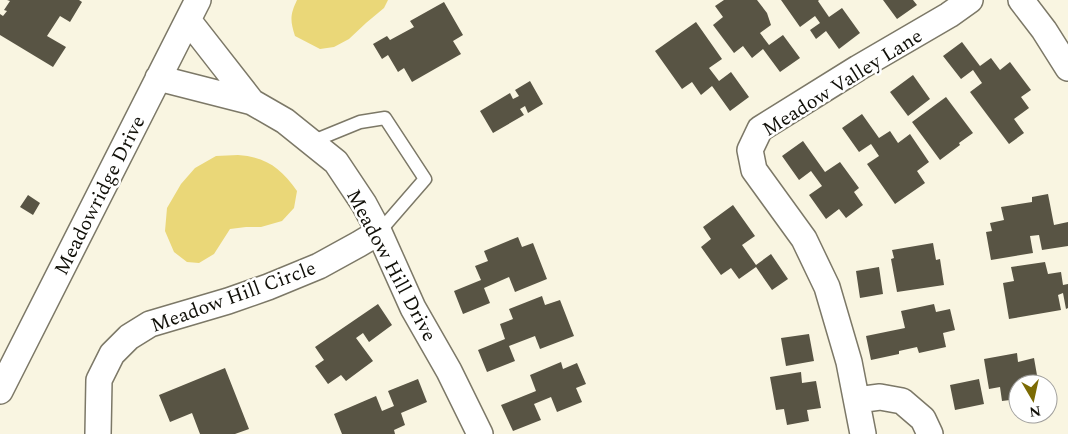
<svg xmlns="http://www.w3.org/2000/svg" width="1068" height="434" font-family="Spectral,serif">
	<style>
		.water { fill: #ead778 }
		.building { fill: #585444 }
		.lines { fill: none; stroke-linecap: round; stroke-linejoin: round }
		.service-casing { stroke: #7c7867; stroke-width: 15 }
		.minor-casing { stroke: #7c7867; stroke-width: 28 }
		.service { stroke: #fff; stroke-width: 12 }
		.minor { stroke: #fff; stroke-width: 25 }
		.labels { text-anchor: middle; stroke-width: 5; stroke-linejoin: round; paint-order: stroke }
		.street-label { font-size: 20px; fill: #111009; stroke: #fff }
	</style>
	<rect width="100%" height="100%" fill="#f9f5e1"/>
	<path class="water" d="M297,0H388L384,8L366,23L349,39L334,47L320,49L295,36C290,20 290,15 297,0Z
		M238,155C266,157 281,168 297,191L294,208L282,221L261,227H246L230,229L214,254L199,263L187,262L174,252L165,231L167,208L181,184L195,168L216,156Z"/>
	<path class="building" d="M7,0H79L82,2L70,22L60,16L47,36L66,47L53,67L0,35V14L3,16L7,11L4,10L10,1Z
		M724,0H757L767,13L771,25L760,33L769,45L783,35L800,58L780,72L763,49L752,58L743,46L734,53L713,25L723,17L715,6Z
		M781,0H819L818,1L829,17L842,8L860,33L839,49L826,31L816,39L810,30L820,23L815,16L800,27Z
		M883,0H913L917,5L897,19Z
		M444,2L463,35L453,41L461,54L412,82L404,68L398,72L388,55L382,59L373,44L387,36L390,40L414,27L410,21Z
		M696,22L722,59L709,68L719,81L731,72L749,97L730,111L712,86L701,95L692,82L682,89L655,51Z
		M962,42L980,66L991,58L1000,70L1010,62L1031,90L1021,97L1029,108L1014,119L1024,133L1009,144L970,92L982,83L973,70L961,79L943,56Z
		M913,75L930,99L908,116L890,92Z
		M530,81L543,104L528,113L525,106L520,109L524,115L493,133L480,111L510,93L513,99L519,96L515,90Z
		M946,97L973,133L959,143L960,145L940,160L912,122Z
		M862,114L879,138L890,131L898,143L910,134L929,162L917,171L925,183L895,204L867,164L879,156L871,144L859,152L842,128Z
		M803,141L825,172L840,162L859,188L854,192L863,205L846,218L839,209L826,219L809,195L822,186L811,171L799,180L782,156Z
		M1048,194L1054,225L1068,222V246L1042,250L1039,235L1030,236L1033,253L991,260L986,232L992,231L990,223L1004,220L1001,207L1032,202V197Z
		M28,195L40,203L33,215L20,207Z
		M733,205L755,236L742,245L756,265L771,254L788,279L772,290L756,267L739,279L731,268L721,275L701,247L711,239L703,227Z
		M518,237L522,247L533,243L547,279L515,292L509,277L484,288L490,303L463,314L454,291L481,280L475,266L488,261L484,251Z
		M933,243L936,260L940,259L944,285L897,292L891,259L894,258L892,250Z
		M1045,262L1048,274L1061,272L1063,285L1068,284V308L1066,309L1063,293L1058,295L1061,310L1009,319L1003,283L1014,281L1011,267Z
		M879,267L883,294L860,298L856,271Z
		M542,296L545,305L560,300L574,336L540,349L535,336L509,346L515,361L487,372L478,350L505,339L500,324L513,319L509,309Z
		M378,304L392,325L369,342L363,333L356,338L373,361L346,381L341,375L328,384L315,366L324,360L315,347Z
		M934,304L936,312L950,309L955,330L943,333L946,347L919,353L917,347L899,351V354L871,360L866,336L905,328L901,311Z
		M809,334L814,361L786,366L781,338Z
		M1017,353L1018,362L1034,358L1038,381L1027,383V384H1018V399L1002,401L1000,387L989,389L984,359Z
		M561,362L563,369L577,363L586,384L576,388L582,402L557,412L551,397L534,404L541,420L513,431L501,405L536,391L530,375Z
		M225,368L249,429L235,434H200L192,413L170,422L159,395Z
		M801,372L802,383L816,381L821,408L807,410L809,421L787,425L784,409L776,410L770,377Z
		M418,379L427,402L401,413L405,425L394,430L395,434H342L334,414L376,396L382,411L394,406L388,391Z
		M979,379L984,404L955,410L950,385Z"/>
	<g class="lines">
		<g class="service-casing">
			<path id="service" d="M311,142L360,122L385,118L425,179L379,232"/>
		</g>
		<g class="minor-casing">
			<path id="minor" d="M1021,0L1044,30L1068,68
				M188,20L252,102
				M158,78L252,102L285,121L336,162L364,204L379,232L413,308L449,371L480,434
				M0,391L198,0
				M857,400L880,397L902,401L923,419L930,434
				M98,434L99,380L112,354L129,337L150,324L228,301L268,287L319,266L359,244L379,232
				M863,434L849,362L827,287L804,239L754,170L750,150L760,129L858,68L949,15L970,0"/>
		</g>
		<use href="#service" class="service"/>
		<use href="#minor" class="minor"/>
	</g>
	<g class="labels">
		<g class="street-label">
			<text transform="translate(842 82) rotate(-32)" y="7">Meadow Valley Lane</text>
			<text transform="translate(99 195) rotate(-63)" y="7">Meadowridge Drive</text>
			<text transform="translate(392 265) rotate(62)" y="7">Meadow Hill Drive</text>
			<text transform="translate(233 296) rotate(-20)" y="7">Meadow Hill Circle</text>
		</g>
	</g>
	<g transform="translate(1033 399) rotate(171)"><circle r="24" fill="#ffffff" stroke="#a09f9d"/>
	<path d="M0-4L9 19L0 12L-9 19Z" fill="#7c6b04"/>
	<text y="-8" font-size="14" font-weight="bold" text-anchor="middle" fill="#111009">N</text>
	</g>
</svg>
